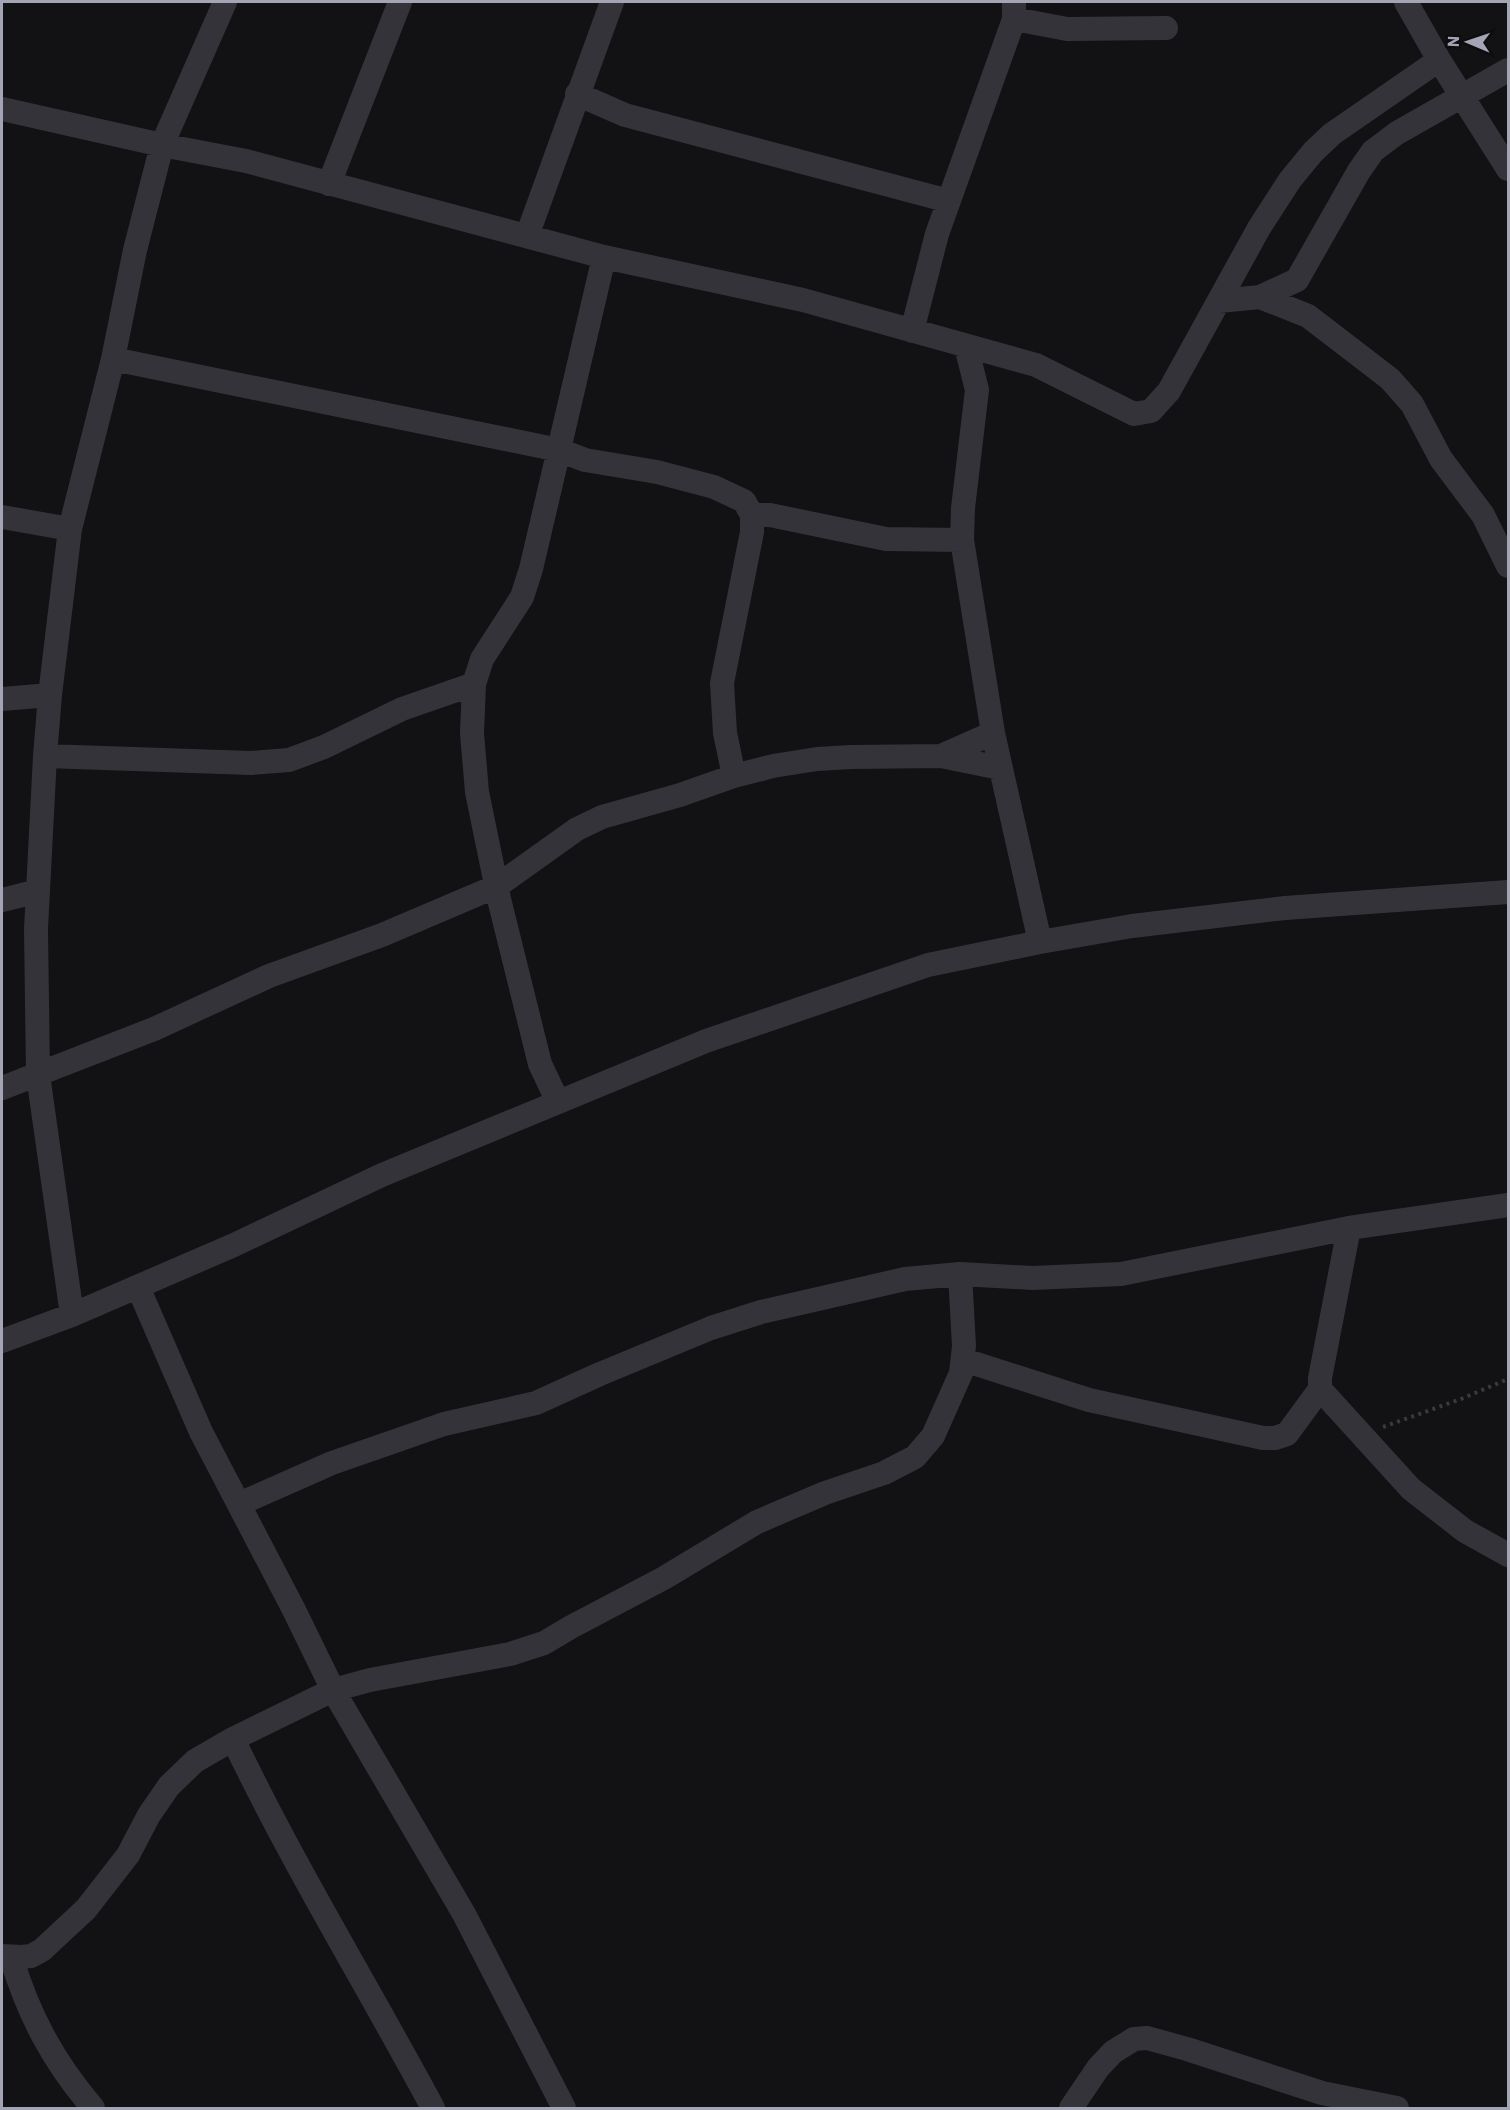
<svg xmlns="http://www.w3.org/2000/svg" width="1510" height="2110" font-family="'IBM Plex Sans',sans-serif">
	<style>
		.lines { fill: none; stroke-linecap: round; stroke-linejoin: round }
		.path { stroke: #393a40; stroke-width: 4; stroke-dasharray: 3 4.5; stroke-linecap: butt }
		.minor { stroke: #333339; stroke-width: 24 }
	</style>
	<rect width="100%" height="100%" fill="#121214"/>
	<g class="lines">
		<path class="path" d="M1383,1427L1461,1399L1508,1379"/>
		<path class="minor" d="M1406,2L1439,60L1508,169
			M1014,19L1067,29L1166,28
			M577,94L625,115L949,201
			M2,109L162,145L246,161L604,257L803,300L1036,365L1134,414L1151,411L1169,391L1259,228L1290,180L1313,152L1332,134L1439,60
			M329,184L400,2
			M527,236L612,2
			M1260,297L1308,316L1390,379L1412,404L1441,459L1483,515L1508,566
			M1219,301L1260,297L1297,280L1359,171L1373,151L1397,133L1508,70
			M912,331L937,234L1014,19V2
			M966,346L977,390L963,508L962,540L993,733L1040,942
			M113,359L559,450L585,460L657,472L714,487L744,501L752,515V532L722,683L725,733L734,776
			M752,515H770L886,539L962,540
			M2,517L70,529
			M2,699L50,695
			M45,756L251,763L289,760L324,747L402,709L474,684
			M941,756L993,733
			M2,900L38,891
			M2,1088L154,1029L269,976L382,935L497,886L577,829L602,817L680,795L734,776L773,766L817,759L851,757L941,756L1000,768
			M558,1102L540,1064L499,899L477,792L472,733L474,684L482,659L522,597L531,569L604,257
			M138,1287L201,1432L294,1610L333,1690L464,1914L564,2108
			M72,1315L38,1075L36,929L45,756L50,695L70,529L113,359L135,250L162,145L225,2
			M2,1341L72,1315L234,1245L382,1175L706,1041L928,965L1040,942L1132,926L1285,908L1508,892
			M964,1360L1089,1400L1263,1438H1275L1287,1434L1320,1389V1378L1349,1228
			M1320,1389L1411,1489L1465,1531L1508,1555
			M239,1504L332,1463L444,1424L536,1403L600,1374L711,1328L761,1312L905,1279L960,1274L1033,1278L1121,1274L1349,1228L1508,1205
			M233,1739C293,1865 367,1985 433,2108
			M2,1956L21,1957L31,1956L42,1950L86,1909L128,1855L149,1815L169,1786L195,1761L233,1739L333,1690L370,1680L510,1654L544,1643L571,1627L664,1578L757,1522L825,1493L884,1473L915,1457L933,1436L961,1373L964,1346L960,1274
			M11,1957C29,2016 53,2061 93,2108
			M1071,2108L1098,2068L1113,2052L1134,2039L1147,2038L1187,2049L1322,2093L1397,2108"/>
	</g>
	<rect width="1510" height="2110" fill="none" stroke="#a4a5b4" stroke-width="6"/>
	<g transform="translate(1468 42) rotate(272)" stroke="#0d0d0f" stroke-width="4.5" paint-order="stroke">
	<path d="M0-4.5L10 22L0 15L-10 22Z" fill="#a4a5b4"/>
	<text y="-9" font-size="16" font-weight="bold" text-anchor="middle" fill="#a4a5b4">N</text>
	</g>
</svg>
